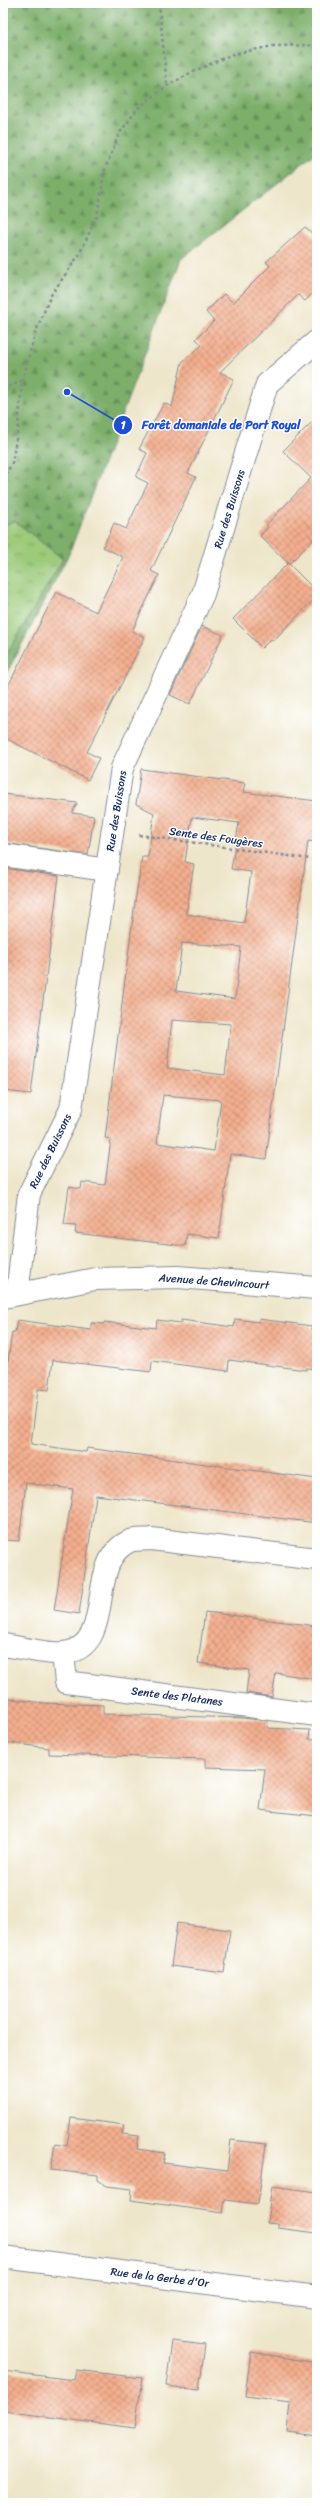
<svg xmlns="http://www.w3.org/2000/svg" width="320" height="2506" font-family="Sriracha,sans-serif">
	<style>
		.grass { fill: url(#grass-tufts); stroke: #5c7d6c }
		.forest { fill: url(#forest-firs); stroke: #4c6f64 }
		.building { fill: url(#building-cross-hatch); fill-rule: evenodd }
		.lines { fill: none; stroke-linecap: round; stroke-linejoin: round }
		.pedestrian-casing { stroke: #848a94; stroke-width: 24 }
		.minor-casing { stroke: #848a94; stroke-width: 24 }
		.path { stroke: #848a94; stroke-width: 2.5; stroke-dasharray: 3 3; stroke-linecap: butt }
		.pedestrian { stroke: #fff; stroke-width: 22 }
		.minor { stroke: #fff; stroke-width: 22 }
		.labels { text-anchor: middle; stroke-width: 3; stroke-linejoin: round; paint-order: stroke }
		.street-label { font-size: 11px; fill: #1b2f5e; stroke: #fff }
		.leader { fill: none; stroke: #1d4ed8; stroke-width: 1.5 }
		.callout-dot { fill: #1d4ed8; stroke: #fff; stroke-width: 1.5 }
		.mark-label { font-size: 12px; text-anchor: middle; font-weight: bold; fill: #fff }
		.callout-label { font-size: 12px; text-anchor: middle; font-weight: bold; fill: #1d4ed8; stroke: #fff; stroke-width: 3; stroke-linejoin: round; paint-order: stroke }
	</style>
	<defs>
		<pattern id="grass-tufts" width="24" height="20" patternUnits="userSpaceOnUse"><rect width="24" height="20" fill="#9ccb7a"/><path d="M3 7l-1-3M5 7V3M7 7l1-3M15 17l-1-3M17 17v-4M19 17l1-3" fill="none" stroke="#7ea567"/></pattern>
		<pattern id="forest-firs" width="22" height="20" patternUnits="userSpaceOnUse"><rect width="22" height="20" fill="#7daf6a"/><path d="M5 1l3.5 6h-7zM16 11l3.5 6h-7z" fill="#668f5a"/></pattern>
		<pattern id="building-cross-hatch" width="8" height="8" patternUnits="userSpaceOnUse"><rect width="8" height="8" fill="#f4af8e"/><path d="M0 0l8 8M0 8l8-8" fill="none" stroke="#c58f77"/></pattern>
	</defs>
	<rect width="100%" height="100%" fill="#fff"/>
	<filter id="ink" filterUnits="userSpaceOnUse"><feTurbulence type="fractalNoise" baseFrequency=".025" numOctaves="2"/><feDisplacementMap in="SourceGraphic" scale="8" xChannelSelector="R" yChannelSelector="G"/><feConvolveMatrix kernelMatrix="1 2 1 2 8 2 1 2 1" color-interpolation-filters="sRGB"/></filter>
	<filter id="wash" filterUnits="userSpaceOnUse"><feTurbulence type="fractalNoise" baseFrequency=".012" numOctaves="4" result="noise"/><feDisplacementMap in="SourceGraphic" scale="16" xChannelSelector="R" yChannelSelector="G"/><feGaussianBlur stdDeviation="0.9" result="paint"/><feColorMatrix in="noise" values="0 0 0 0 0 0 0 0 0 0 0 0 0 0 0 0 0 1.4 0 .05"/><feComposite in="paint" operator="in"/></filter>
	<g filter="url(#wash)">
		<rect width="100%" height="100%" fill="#eee6ca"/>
		<path class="grass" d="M15,521L63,559L3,661V525Z"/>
		<path class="forest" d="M3,3H317V152L181,259L69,554L3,680V661L63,559L15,521L3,525Z"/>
		<g id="blocks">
			<path class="building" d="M305,227L317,238V289L305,301L298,295L220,372L234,379L188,473L196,477L151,571L159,575L132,631L145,637L87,752L99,758L88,780L3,737V696L56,592L96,612L123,557L103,547L114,523L126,529L148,483L136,477L147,453L139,449L164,403L172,407L182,362L202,345L196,339L214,321L206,312L224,294L233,303L270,266L266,262Z
				M317,417V536L289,564L260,536L268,527L266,525L311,478L283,451Z
				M288,563L317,592V596L273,641L271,639L262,648L233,619Z
				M202,626L223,635L190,704L170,695Z
				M141,769L245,783L243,792L317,801V842L308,841L266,1159L230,1154L219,1238L187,1234L185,1246L75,1233L76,1226L64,1225L69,1187L81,1189L82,1182L105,1185L111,1139L105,1138L134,909L142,857H148L154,813L136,804ZM192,817L239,823L231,869L251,872L244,923L186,914L194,864L185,862ZM182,943L241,947L235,999L176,991ZM172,1020L231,1024L225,1075L167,1068ZM163,1095L221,1100L214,1151L157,1143Z
				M3,794L77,803L72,813L94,816L88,855L3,843Z
				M3,868L59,876L31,1094L3,1091Z
				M235,1319L259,1322V1319L312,1326L311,1329L317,1330V1369L306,1368V1370L229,1360L228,1371L152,1361L151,1372L53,1360L49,1390L38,1389L31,1444L86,1452L87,1448L317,1479V1523L96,1495L79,1614L54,1610L73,1489L26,1483L19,1541L3,1540V1383H5L12,1332H15L17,1320L91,1330V1323L104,1324V1322L156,1328L157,1320L181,1323V1320L234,1327Z
				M205,1612L317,1626V1679L276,1673L272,1697L246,1693L249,1670L198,1663Z
				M3,1698L44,1703L103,1705V1714L243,1718L268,1721L267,1728L310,1730L309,1739H317V1816L260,1810L265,1769L205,1767V1759L49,1754V1748L3,1742Z
				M177,1923L230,1930L224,1973L171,1966Z
				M71,2118L124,2125L122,2134L139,2136L137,2149L165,2153L163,2163L227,2171L231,2140L266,2144L258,2204L225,2200L223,2213L131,2200L132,2189L107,2186L98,2180V2175L51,2170L55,2144L67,2146Z
				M272,2186L317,2192V2233L278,2228V2224L267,2223Z
				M172,2341L205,2345L199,2390L166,2386Z
				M251,2352L317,2363V2436L287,2432L290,2402L245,2396Z
				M76,2370L142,2378L135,2428L3,2411V2371L74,2380Z"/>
		</g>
	</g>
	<g filter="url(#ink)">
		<use href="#blocks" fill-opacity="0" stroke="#848a94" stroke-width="1"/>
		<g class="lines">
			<g class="pedestrian-casing">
				<path id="pedestrian" d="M63,1654L66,1682L317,1715"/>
			</g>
			<g class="minor-casing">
				<path id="minor" d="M3,855L107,870
					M17,1294L29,1194L71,1109L122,768L203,594L267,384L317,341
					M4,1297L95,1279L178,1277L317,1288
					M3,1645C19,1647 49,1655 63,1653C119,1648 83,1561 130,1541C135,1539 145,1540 151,1539L317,1559
					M3,2257L317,2297"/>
			</g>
			<path class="path" d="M159,3L167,86
				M3,389L22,381
				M3,480L12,463L18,428L22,381L36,331L51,295L79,255L97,216L105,169L119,134L138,108L167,86L194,71L233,54L273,46L317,45
				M139,835L317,860"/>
			<use href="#pedestrian" class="pedestrian"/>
			<use href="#minor" class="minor"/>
		</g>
	</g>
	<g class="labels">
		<g class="street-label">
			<text transform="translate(229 509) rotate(-73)" y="4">Rue des Buissons</text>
			<text transform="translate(116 811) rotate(-81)" y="4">Rue des Buissons</text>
			<text transform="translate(216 837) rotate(8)" y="4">Sente des Fougères</text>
			<text transform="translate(50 1151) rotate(-64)" y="4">Rue des Buissons</text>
			<text transform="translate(214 1281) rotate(4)" y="4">Avenue de Chevincourt</text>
			<text transform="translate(177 1696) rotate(7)" y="4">Sente des Platanes</text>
			<text transform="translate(160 2277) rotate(7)" y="4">Rue de la Gerbe d'Or</text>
		</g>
	</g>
	<path class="leader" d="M67 392L123 425"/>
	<g class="callout-dot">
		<circle cx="67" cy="392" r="4"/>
		<circle cx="123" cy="425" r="10"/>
	</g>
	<g class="mark-label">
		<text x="123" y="429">1</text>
	</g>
	<g class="callout-label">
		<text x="221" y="429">Forêt domaniale de Port Royal</text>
	</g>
	<rect width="320" height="2506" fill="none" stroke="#fff" stroke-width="16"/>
</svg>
